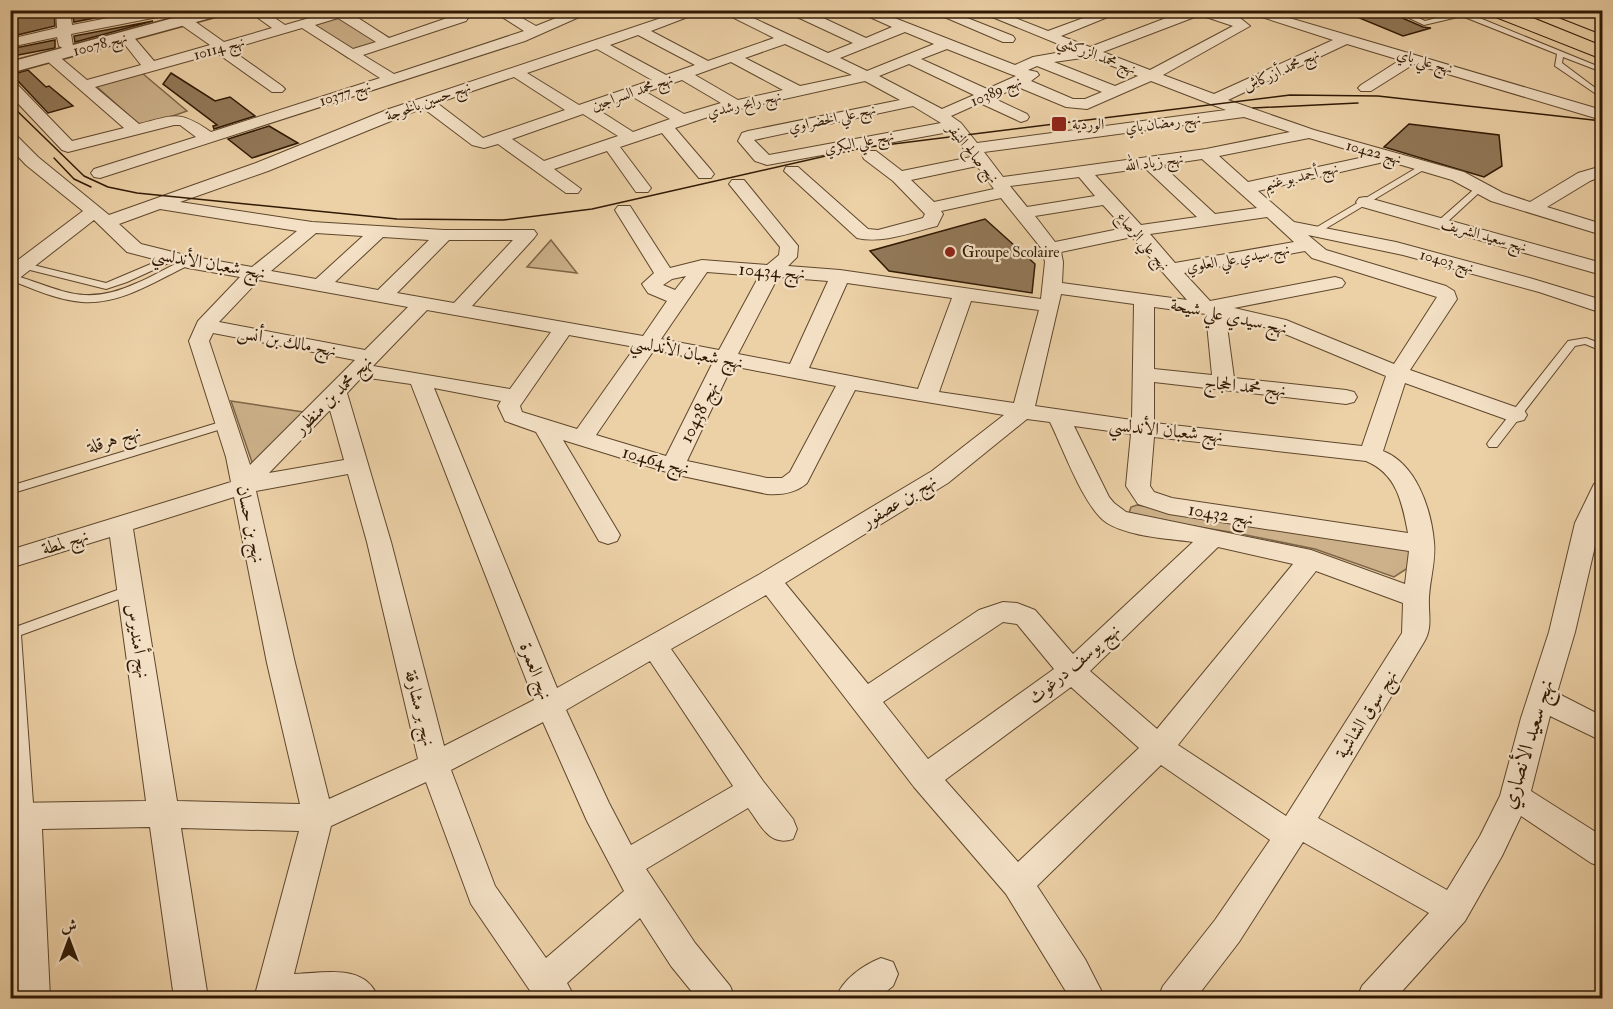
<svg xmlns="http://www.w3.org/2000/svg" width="1613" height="1009" font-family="'IM FELL Double Pica',Amiri,serif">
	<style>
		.green { fill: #ccb18a; stroke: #7e6547; stroke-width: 1.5 }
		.building { fill: #927858; stroke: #301904; stroke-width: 1.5 }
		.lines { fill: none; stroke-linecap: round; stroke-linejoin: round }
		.service-casing { stroke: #5f472c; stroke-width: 2 }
		.minor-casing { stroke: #5f472c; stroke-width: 2 }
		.tertiary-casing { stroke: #5f472c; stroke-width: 3 }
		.motorway-casing { stroke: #301904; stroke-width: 2 }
		.service { fill: #f3e0c5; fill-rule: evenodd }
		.minor { fill: #f3e0c5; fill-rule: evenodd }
		.tertiary { fill: #f3e0c5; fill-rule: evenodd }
		.motorway { fill: #ecd0a6; fill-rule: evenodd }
		.tram { stroke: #301904; stroke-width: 1.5 }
		.poi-dot { fill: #8f2418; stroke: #f3e0c5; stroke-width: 2 }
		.labels { text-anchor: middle; stroke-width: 4.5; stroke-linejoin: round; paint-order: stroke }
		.far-street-label { font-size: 15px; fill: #301904; stroke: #f3e0c5 }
		.far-poi-label { font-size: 15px; fill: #301904; stroke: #f3e0c5; text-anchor: start }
		.street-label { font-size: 18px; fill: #301904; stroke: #f3e0c5 }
		.near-street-label { font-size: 21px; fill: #301904; stroke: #f3e0c5 }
	</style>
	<rect width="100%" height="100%" fill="#ecd0a6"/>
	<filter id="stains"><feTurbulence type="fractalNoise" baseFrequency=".00333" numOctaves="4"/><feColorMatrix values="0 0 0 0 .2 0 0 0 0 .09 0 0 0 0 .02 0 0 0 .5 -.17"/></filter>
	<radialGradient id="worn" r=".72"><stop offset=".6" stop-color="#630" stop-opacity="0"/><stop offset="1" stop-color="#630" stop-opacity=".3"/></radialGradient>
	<path class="green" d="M346,11L398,43L348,58L297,24Z
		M142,73L187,111L142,127L96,86Z
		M551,240L577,273L527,267Z
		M231,401L310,413L254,468Z
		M1137,505L1415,547L1414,564L1394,577L1315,549L1236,533L1137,517L1129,513L1131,507Z"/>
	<path class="building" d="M13,10H54L55,26L13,36Z
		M72,10H135L74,22Z
		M1384,10L1423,27L1431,28L1403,36L1357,17Z
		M153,21L79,41L75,42L74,36Z
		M55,40V48L13,56L15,58L10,60V49Z
		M28,70L46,87L49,86L73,106L48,113L17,80L10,78V75Z
		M171,73L215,101L230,97L255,116L214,129L213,126L217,125L163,84Z
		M1409,124L1499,135L1502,166L1484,177L1384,147Z
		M269,126L298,143L252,158L228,139Z
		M985,219L1035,264L1032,293L889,271L870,251Z"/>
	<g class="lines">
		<g class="service-casing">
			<path id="service" d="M1392,10H1402L1425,21L1455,13L1450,10H1460L1602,68V72L1563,57L1562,63L1602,93V98L1555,66L1557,54L1462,16L1424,25Z
				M1423,164L1430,166L1320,232H1314L1312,230Z
				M1480,184L1484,187L1483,189L1444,225H1438V221Z
				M172,255L175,256V260L127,282L106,289L22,268L20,266L25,263L106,283Z
				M188,259L193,262L191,264C157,280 121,305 82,302C57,300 34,289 10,280V274C62,289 83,308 137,283C154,276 170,265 188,259Z
				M1586,338L1602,344V351L1585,344L1575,346L1497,447H1489L1487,444L1489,441L1568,341Z
				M227,420L231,422L233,424L231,426L10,494V486Z
				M131,585L136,587L137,590L136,593L21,635L34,817L31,822L26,824L21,822L18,817L10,686V629Z"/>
		</g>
		<g class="minor-casing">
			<path id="minor" d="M56,10H70L72,25L149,10H179L173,14L71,34L73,46L66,50L59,46L57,37L10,47V39L57,28Z
				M247,10H263L285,25L330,12L329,10H358L352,14L389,38L450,17L442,10C452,10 461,9 468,18L466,21L363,55L394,74L524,31L491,10H508L536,26L576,10H595L525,41L100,178L94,177L91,173L94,169L196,137L180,125H174L68,152L62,150L10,95V81L15,82L72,141L124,128L46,60L44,57L46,54H56L87,80L141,65L119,37L121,34H131L154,61L210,45L180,24L178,21L180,18H190L224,42L272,28ZM338,18L376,42L353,49L315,25ZM302,28L380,78L211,132C179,110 175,115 139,124L95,87L217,53L272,92H282L285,89L282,86L230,49Z
				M685,10H706L651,31L708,61L774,38L718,10H736L828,53L853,43L795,16L793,13L795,10H806L866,38L892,27L854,10H874L1015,65L1033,57L1073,50L975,10H995L1048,31L1105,10H1125L1061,36L1090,47L1187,10H1214L1240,18L1250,26L1163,75L1214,94L1333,40L1240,10H1262L1602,110V120L1414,64L1371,91H1361L1358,88L1361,85L1400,60L1347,44L1228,100L1314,130L1464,172L1503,193L1530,202L1578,173L1602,166V176L1590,181L1547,207L1602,224V235L1491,201L1452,180L1388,161L1258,191L1294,222L1396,242L1533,279L1602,300V313L1539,292L1403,255L1308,235L1326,250L1446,286L1454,291L1457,299L1410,370L1524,410L1527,415L1524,420L1516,422L1508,420L1405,383L1383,451C1416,464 1431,508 1434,542C1436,560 1430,579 1429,597C1428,614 1433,627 1424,642L1318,818L1447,890L1480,836L1500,796L1521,718L1549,632L1575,523L1594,484L1602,482V516L1575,632L1557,693L1602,716V741L1550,716L1531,791L1602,836V867L1591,863L1521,816L1502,856L1465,921L1396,998H1357L1362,986L1429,913L1303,842L1239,942L1196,998H1158L1163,986L1215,920L1270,840L1161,765L1037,886L1085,959L1105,998H1070L1006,894L914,787L766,595L671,649L763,781L793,819L797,829L793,839C769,847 761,825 748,808L646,869L695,943L730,986L735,998H697L671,966L640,918L567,983L575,998H535L471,904L426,782L331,826L294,974C324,973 366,963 378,998H259L256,991L299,831L181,828L208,998H174L150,827L42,829L50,998H16L10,803L146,801L110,537L10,568V550L231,482L226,457L189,341L198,321L240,277L188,268L127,252L94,220L17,280L10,282V266L83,211L26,165L10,148V133L16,135L38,157L109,215L256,163L389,109ZM1200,15L1233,26L1150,70L1103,52ZM905,32L934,44L867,71L840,58ZM638,35L695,65L666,75L610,45ZM785,44L852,75L800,86L745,58ZM597,49L652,80L579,105L527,73ZM947,49L1010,74L1016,76L987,89L921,59ZM1089,57L1138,76L1115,86L1054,62ZM731,62L783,90L738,100L695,75ZM909,64L974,95L942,109L879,76ZM1037,66L1102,92L1085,99H1073L1031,81L1039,75L1037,72L1028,70ZM514,77L565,110L483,138L437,103ZM682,80L721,103L684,114L646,92ZM865,81L900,100L748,131L742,133L738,141L755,161L767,165L949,132L971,157L902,171L876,151H864L862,155L864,159L893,181L925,214L923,218L878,230L868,229L798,167H786L784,171L857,238C883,244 912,232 937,226L943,214L941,211L1001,198L1042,249L1045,262L1041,299L840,270L788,266L797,257L798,246L744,180H732L729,184L780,247L779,255L767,265L702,260L670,268L630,206H618L615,210L654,273L642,284L648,293L667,301L643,336L472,306L534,238L537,234L534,230H444L312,222L180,202L268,171L423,108L472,145L484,148L498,144L566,193H578L581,189L554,169L607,151L636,192H648L651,188L620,147L662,133L699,178H711L714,174L711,170L675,128L717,114ZM1151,81L1226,110L977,143L961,123L951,116L980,103L1021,122L1027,120L1029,117L1027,114L993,98L1018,87L1066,107L1087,109ZM633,97L670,119L633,132L597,109ZM913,106L941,123L769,155L754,140ZM583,114L618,136L544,161L512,139ZM1244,117L1290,132L1206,149L1003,177L984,152ZM1309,138L1369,156L1248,182L1219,156ZM1202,159L1257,208L1215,214L1162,165ZM977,166L994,189L934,202L911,180ZM1145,168L1197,217L1141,225L1095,175ZM1079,177L1095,196L1027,207L1010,186ZM1103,205L1124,228L1055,242L1035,216ZM160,209L297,231L252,267L189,256L141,244L119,224ZM1267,217L1294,242L1175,263L1150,234ZM316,233L363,236L316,279L271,271ZM383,237L429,240L378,290L335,282ZM1132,237L1187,300L1062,283L1063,262L1061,252ZM449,240H513L454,303L397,293ZM1305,251L1312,258L1437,297L1394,364L1286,320L1234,308L1342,287L1345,283L1342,279L1335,277L1210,301L1184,273ZM707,272L759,276L719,350L661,339ZM686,276L675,290L663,285L672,279ZM778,277L828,281L790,364L738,354ZM259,280L408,307L365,350L219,322ZM847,283L952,298L918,389L809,368ZM1061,294L1134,304L1132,420L1035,406ZM971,301L1039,310L1014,403L939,392ZM1154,307L1206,314L1212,375L1154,369ZM427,310L551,332L510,389L373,366ZM1226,319L1273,329L1386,376L1362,446L1154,423V382L1346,404L1354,402L1357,397L1354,392L1346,390L1234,378ZM213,333L355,360L250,465L209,341ZM569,335L635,347L577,429L522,412L520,406ZM654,350L713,362L666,456L596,435ZM732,366L836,386L790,472L782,478H767L687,461ZM362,377L411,384L534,700L444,746L391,542L347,393ZM434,388L501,401L498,406L505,421L536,432L599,541L608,544L617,541L620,535L563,440L673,474L767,494C782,495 796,493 807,483L855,390L1004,415L932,471L760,574L557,688ZM330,410L344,460L269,473ZM1027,419L1050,422C1063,448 1084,508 1107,523C1130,537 1166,538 1193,542L1073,654L1035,610L1017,603L1003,602L979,610L868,684L785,583L948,483ZM1074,426L1131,434L1126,486L1138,504L1169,514L1409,551L1405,584L1311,550L1126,512L1114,503L1109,497ZM1154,437L1366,461C1397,474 1402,502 1408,533L1172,498L1154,492L1150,486ZM348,474L367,542L418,759L329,799L295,663L256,491ZM234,497L267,663L300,804L177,801L133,529ZM1218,547L1293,564L1157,729L1090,671ZM1316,571L1403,603L1402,633L1286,816L1178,745ZM1003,622L1017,624L1054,669L928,759L883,702ZM650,661L733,786L631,845L609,803L566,710ZM1071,687L1139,748L1018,862L945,780ZM543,722L587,821L624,891L546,958L495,886L451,770Z
				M928,10H947L1013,36L1015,39L1013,42H1003Z
				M1586,10H1601L1602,23L1597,22Z
				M1365,197L1602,263V275L1359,206L1356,202L1359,198Z
				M881,958L893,962L898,974L893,986L878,998H836C842,980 863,965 881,958Z"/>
		</g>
		<g class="tertiary-casing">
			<path id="tertiary" d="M203,10H231L229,13L10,73V62Z"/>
		</g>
		<g class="motorway-casing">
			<path id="motorway" d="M1486,10H1513L1602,46V59L1488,14Z
				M1549,10H1576L1602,21V34L1551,14Z"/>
		</g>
		<use href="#service" class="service"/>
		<use href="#minor" class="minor"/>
		<use href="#tertiary" class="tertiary"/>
		<use href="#motorway" class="motorway"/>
		<path class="tram" d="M10,104L84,176L108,187L137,193L397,219L503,220L592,209L861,148L1290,95L1378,96L1602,121
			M1253,108L1358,103
			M54,158L74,179L91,187"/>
	</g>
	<g class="poi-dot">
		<rect x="1051" y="116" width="16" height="16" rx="3"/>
		<circle cx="950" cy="252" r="6"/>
	</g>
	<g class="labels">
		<g class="far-street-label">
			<text transform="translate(100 44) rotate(-15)" y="5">نهج 10078</text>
			<text transform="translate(219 48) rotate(-16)" y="5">نهج 10114</text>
			<text transform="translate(1097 55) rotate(21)" y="5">نهج محمد الزركشي</text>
			<text transform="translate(1425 61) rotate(16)" y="5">نهج علي باي</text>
			<text transform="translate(1281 70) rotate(-25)" y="5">نهج محمد أزركاش</text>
			<text transform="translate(996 91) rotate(-24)" y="5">نهج 10389</text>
			<text transform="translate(632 92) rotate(-19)" y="5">نهج محمد السراجين</text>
			<text transform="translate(345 93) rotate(-18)" y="5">نهج 10377</text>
			<text transform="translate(428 101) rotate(-20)" y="5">نهج حسين بالخوجة</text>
			<text transform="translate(744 104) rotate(-13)" y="5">نهج رابح رشدي</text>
			<text transform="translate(832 118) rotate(-12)" y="5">نهج علي الخضراوي</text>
			<text transform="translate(1163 123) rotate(-7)" y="5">نهج رمضان باي</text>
			<text transform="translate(859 142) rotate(-11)" y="5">نهج علي البكري</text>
			<text transform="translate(1374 152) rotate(15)" y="5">نهج 10422</text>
			<text transform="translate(973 153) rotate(51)" y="5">نهج صالح النيفر</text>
			<text transform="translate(1154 162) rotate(-8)" y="5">نهج زياد الله</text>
			<text transform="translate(1301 176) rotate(-13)" y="5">نهج أحمد بو غنيم</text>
			<text transform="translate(1484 235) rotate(16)" y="5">نهج سعيد الشريف</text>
			<text transform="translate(1143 241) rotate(49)" y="5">نهج علي الرصاع</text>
			<text transform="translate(1238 258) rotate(-10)" y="5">نهج سيدي علي العلوي</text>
			<text transform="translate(1447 261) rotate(15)" y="5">نهج 10403</text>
		</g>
		<g class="far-poi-label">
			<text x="1072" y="129">الوردية</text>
			<text x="962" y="257">Groupe Scolaire</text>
		</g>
		<g class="street-label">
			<text transform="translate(209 263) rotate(10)" y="6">نهج شعبان الأندلسي</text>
			<text transform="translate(772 271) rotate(4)" y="6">نهج 10434</text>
			<text transform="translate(1229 316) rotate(12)" y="6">نهج سيدي علي شيحة</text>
			<text transform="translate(287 341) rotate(11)" y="6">نهج مالك بن أنس</text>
			<text transform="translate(687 352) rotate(11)" y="6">نهج شعبان الأندلسي</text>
			<text transform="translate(1245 386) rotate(6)" y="6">نهج محمد الحجاج</text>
			<text transform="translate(333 395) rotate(-45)" y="6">نهج محمد بن منظور</text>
			<text transform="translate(699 412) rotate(-64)" y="6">نهج 10438</text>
			<text transform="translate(1166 430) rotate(6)" y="6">نهج شعبان الأندلسي</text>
			<text transform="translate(114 439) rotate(-17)" y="6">نهج هرقلة</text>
			<text transform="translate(656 460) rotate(15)" y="6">نهج 10464</text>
			<text transform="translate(899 501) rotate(-32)" y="6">نهج بن عصفور</text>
			<text transform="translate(1221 514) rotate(9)" y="6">نهج 10432</text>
			<text transform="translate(251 524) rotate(78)" y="6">نهج بن حسان</text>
			<text transform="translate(65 542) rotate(-18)" y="6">نهج لمطة</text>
			<text transform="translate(138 641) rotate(81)" y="6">نهج أمنديرس</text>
			<text transform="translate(1074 664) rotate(-40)" y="6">نهج يوسف درغوث</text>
			<text transform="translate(536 671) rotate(69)" y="6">نهج العمرة</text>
			<text transform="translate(420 708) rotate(76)" y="6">نهج بر مشارقة</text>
			<text transform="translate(1366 714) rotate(-58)" y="6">نهج سوق الشاشية</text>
		</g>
		<g class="near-street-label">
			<text transform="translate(1527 744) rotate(-73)" y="7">نهج سعيد الأنصاري</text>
		</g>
	</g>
	<rect width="1613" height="1009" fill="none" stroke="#ecd0a6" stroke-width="36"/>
	<rect x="12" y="12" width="1589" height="985" fill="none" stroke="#301904" stroke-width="3"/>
	<rect x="18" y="18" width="1577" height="973" fill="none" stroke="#301904" stroke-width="1.5"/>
	<g transform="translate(69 940)" stroke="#f3e0c5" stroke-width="4.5" paint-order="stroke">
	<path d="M0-4.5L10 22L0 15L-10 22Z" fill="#301904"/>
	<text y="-9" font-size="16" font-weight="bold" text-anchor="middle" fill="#301904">ش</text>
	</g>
	<rect width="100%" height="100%" filter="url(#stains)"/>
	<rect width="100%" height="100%" fill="url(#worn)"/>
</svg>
